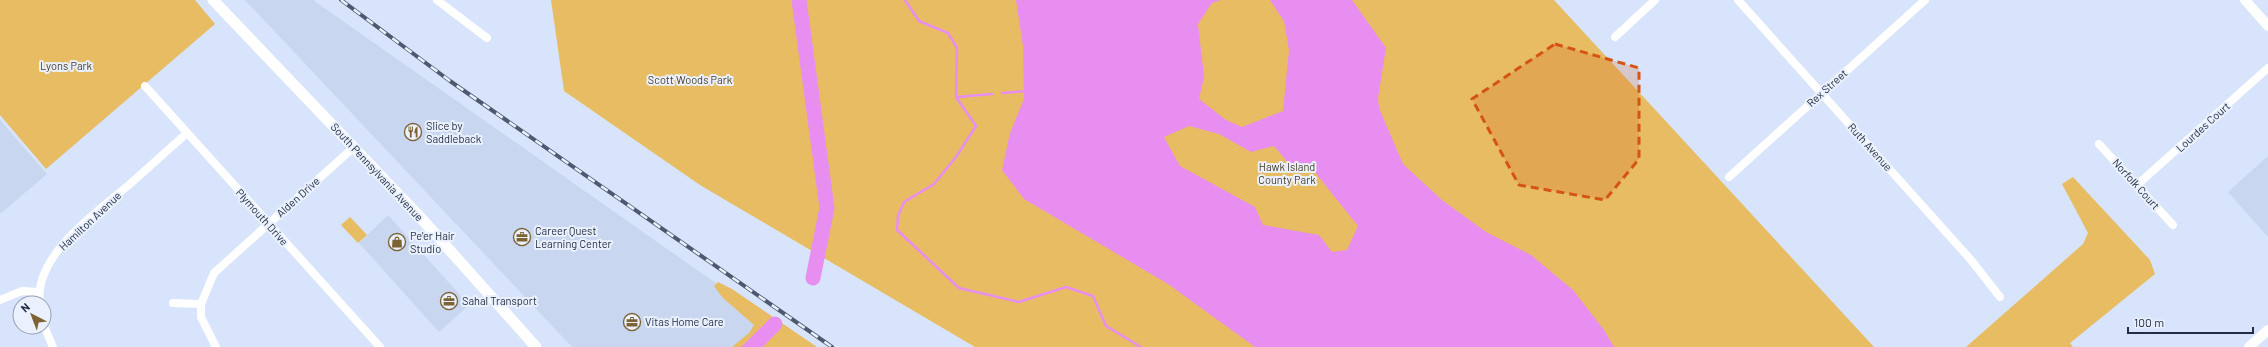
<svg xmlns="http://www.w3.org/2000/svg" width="2268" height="347" font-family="Barlow,sans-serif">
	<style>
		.built { fill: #c8d6f0 }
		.green { fill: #e7bc62 }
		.water { fill: #e98ef1; fill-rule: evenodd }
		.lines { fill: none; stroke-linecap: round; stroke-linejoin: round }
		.stream { stroke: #e98ef1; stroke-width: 2.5 }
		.river { stroke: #e98ef1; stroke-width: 15 }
		.minor { stroke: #fff; stroke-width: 8 }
		.tertiary { stroke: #fff; stroke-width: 10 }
		.secondary { stroke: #fff; stroke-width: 11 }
		.rail-casing { stroke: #4d596f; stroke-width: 4 }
		.rail { stroke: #eaf1fd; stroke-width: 2.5; stroke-dasharray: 8; stroke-linecap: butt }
		.marked { fill: #d45512; fill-opacity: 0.2; stroke: #d45512; stroke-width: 3; stroke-dasharray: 8 5; stroke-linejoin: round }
		.labels { text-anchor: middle; stroke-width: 4; stroke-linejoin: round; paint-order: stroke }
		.park-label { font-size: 11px; fill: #483d26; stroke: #eaf1fd }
		.street-label { font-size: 11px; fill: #232e44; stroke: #eaf1fd }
		.poi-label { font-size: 11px; fill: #232e44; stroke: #eaf1fd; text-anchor: start }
	</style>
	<rect width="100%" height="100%" fill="#d7e4fc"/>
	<path class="built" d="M245,0H313L771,322L752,347H572Z
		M0,120L47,174L0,214Z
		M2268,156V237L2228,192Z
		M388,215L469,305L439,332L359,243Z"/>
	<path class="green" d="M0,0H195L215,24L46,169L0,115Z
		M551,0H1554L1874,347H975L700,185L564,91Z
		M2073,177L2150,260L2155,274L2070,343L2073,347H1966L2083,244L2088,233L2062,184Z
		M350,217L367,235L358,243L341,225Z
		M718,282L732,289L817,347H732L749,333L754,325L723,298L714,286Z"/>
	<path class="water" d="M1016,0H1221L1212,3L1198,24L1204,77L1199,99L1226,120L1242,127L1283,111L1289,50L1284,21L1270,0H1352L1386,48L1378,98L1379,108L1403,164L1442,200L1486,232L1531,255L1573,290L1604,330L1614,347H1255L1168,284L1024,199L1002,170L1010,133L1024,99L1023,46ZM1189,126L1219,134L1251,152L1274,146L1296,172L1314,171L1358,226L1347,250L1332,252L1319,235L1263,225L1255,207L1180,166L1164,137Z
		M767,322L780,328L762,347H741Z"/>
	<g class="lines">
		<path class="stream" d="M905,0L919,21L948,33L957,48L956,97L976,126L956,157L934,184L904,202L898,216L897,230L959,288L1019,302L1066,287L1093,296L1106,326L1141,347
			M1002,93L1026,91
			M957,97L992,94"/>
		<path class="river" d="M799,0L827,208L813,278
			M752,347L775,324"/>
		<path class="minor" d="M437,0L487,38
			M1738,0L1971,260L2000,297
			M1615,37L1655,0
			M145,86L380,347
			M2099,144L2173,225
			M1729,177L1925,0
			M2137,185L2268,68
			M0,300L22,291L38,292
			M40,303C33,256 98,211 130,184C149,167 168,150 187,133
			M173,303L201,304
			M44,326L53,347
			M216,347L201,317V304L214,273L354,147"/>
		<path class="tertiary" d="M2245,0L2268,26
			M2249,347L2268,330"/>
		<path class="secondary" d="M213,0L421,218L536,347"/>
		<g class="rail-casing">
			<path id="rail" d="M341,0L450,81L832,347"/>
		</g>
		<use href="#rail" class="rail"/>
	</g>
	<path class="marked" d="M1555,44L1639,68V159L1605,200L1519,185L1472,99Z"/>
	<defs>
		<g id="restaurant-ring" transform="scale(0.9)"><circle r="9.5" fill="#eaf1fd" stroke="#7b6334" stroke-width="1.5"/><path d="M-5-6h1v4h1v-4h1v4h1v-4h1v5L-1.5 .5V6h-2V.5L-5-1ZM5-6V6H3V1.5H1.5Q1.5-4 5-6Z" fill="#7b6334"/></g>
		<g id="office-ring" transform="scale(0.9)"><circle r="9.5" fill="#eaf1fd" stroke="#7b6334" stroke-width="1.5"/><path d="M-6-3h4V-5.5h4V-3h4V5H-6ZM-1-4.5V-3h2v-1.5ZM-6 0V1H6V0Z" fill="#7b6334"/></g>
		<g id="shop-ring" transform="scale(0.9)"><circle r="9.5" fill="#eaf1fd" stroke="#7b6334" stroke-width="1.5"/><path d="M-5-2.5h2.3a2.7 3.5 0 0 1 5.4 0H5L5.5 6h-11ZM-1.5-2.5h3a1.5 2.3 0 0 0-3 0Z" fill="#7b6334"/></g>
	</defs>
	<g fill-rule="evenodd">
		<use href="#restaurant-ring" x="413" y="132"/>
		<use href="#office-ring" x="522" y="237"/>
		<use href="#shop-ring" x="397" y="242"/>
		<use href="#office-ring" x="449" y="301"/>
		<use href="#office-ring" x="632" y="322"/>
	</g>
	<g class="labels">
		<g class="park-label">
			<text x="66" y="70">Lyons Park</text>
			<text x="690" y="84">Scott Woods Park</text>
			<text x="1287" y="171">Hawk Island<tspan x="1287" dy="13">County Park</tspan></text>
		</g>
		<g class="street-label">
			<text transform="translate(1827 88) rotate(-42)" y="4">Rex Street</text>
			<text transform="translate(2203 127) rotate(-42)" y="4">Lourdes Court</text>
			<text transform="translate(1870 147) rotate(48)" y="4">Ruth Avenue</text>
			<text transform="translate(377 172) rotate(47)" y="4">South Pennsylvania Avenue</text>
			<text transform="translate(2136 184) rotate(48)" y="4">Norfolk Court</text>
			<text transform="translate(298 197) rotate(-42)" y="4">Alden Drive</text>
			<text transform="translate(262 217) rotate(48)" y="4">Plymouth Drive</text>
			<text transform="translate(90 221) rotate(-43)" y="4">Hamilton Avenue</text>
		</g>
		<g class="poi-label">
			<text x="426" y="130">Slice by<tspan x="426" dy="13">Saddleback</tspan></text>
			<text x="535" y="235">Career Quest<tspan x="535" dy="13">Learning Center</tspan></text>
			<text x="410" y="240">Pe'er Hair<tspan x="410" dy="13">Studio</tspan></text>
			<text x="462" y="305">Sahal Transport</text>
			<text x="645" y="326">Vitas Home Care</text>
		</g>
	</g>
	<g transform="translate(32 315) rotate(318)"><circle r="19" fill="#eaf1fd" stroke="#9aa3b3"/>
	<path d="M0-3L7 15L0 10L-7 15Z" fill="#7b6334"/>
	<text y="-6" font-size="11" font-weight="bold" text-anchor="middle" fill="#232e44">N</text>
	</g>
	<path d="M2128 327v6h125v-6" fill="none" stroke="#232e44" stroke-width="2"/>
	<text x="2134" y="327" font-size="12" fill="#232e44" stroke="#eaf1fd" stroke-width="3" paint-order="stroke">100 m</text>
</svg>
